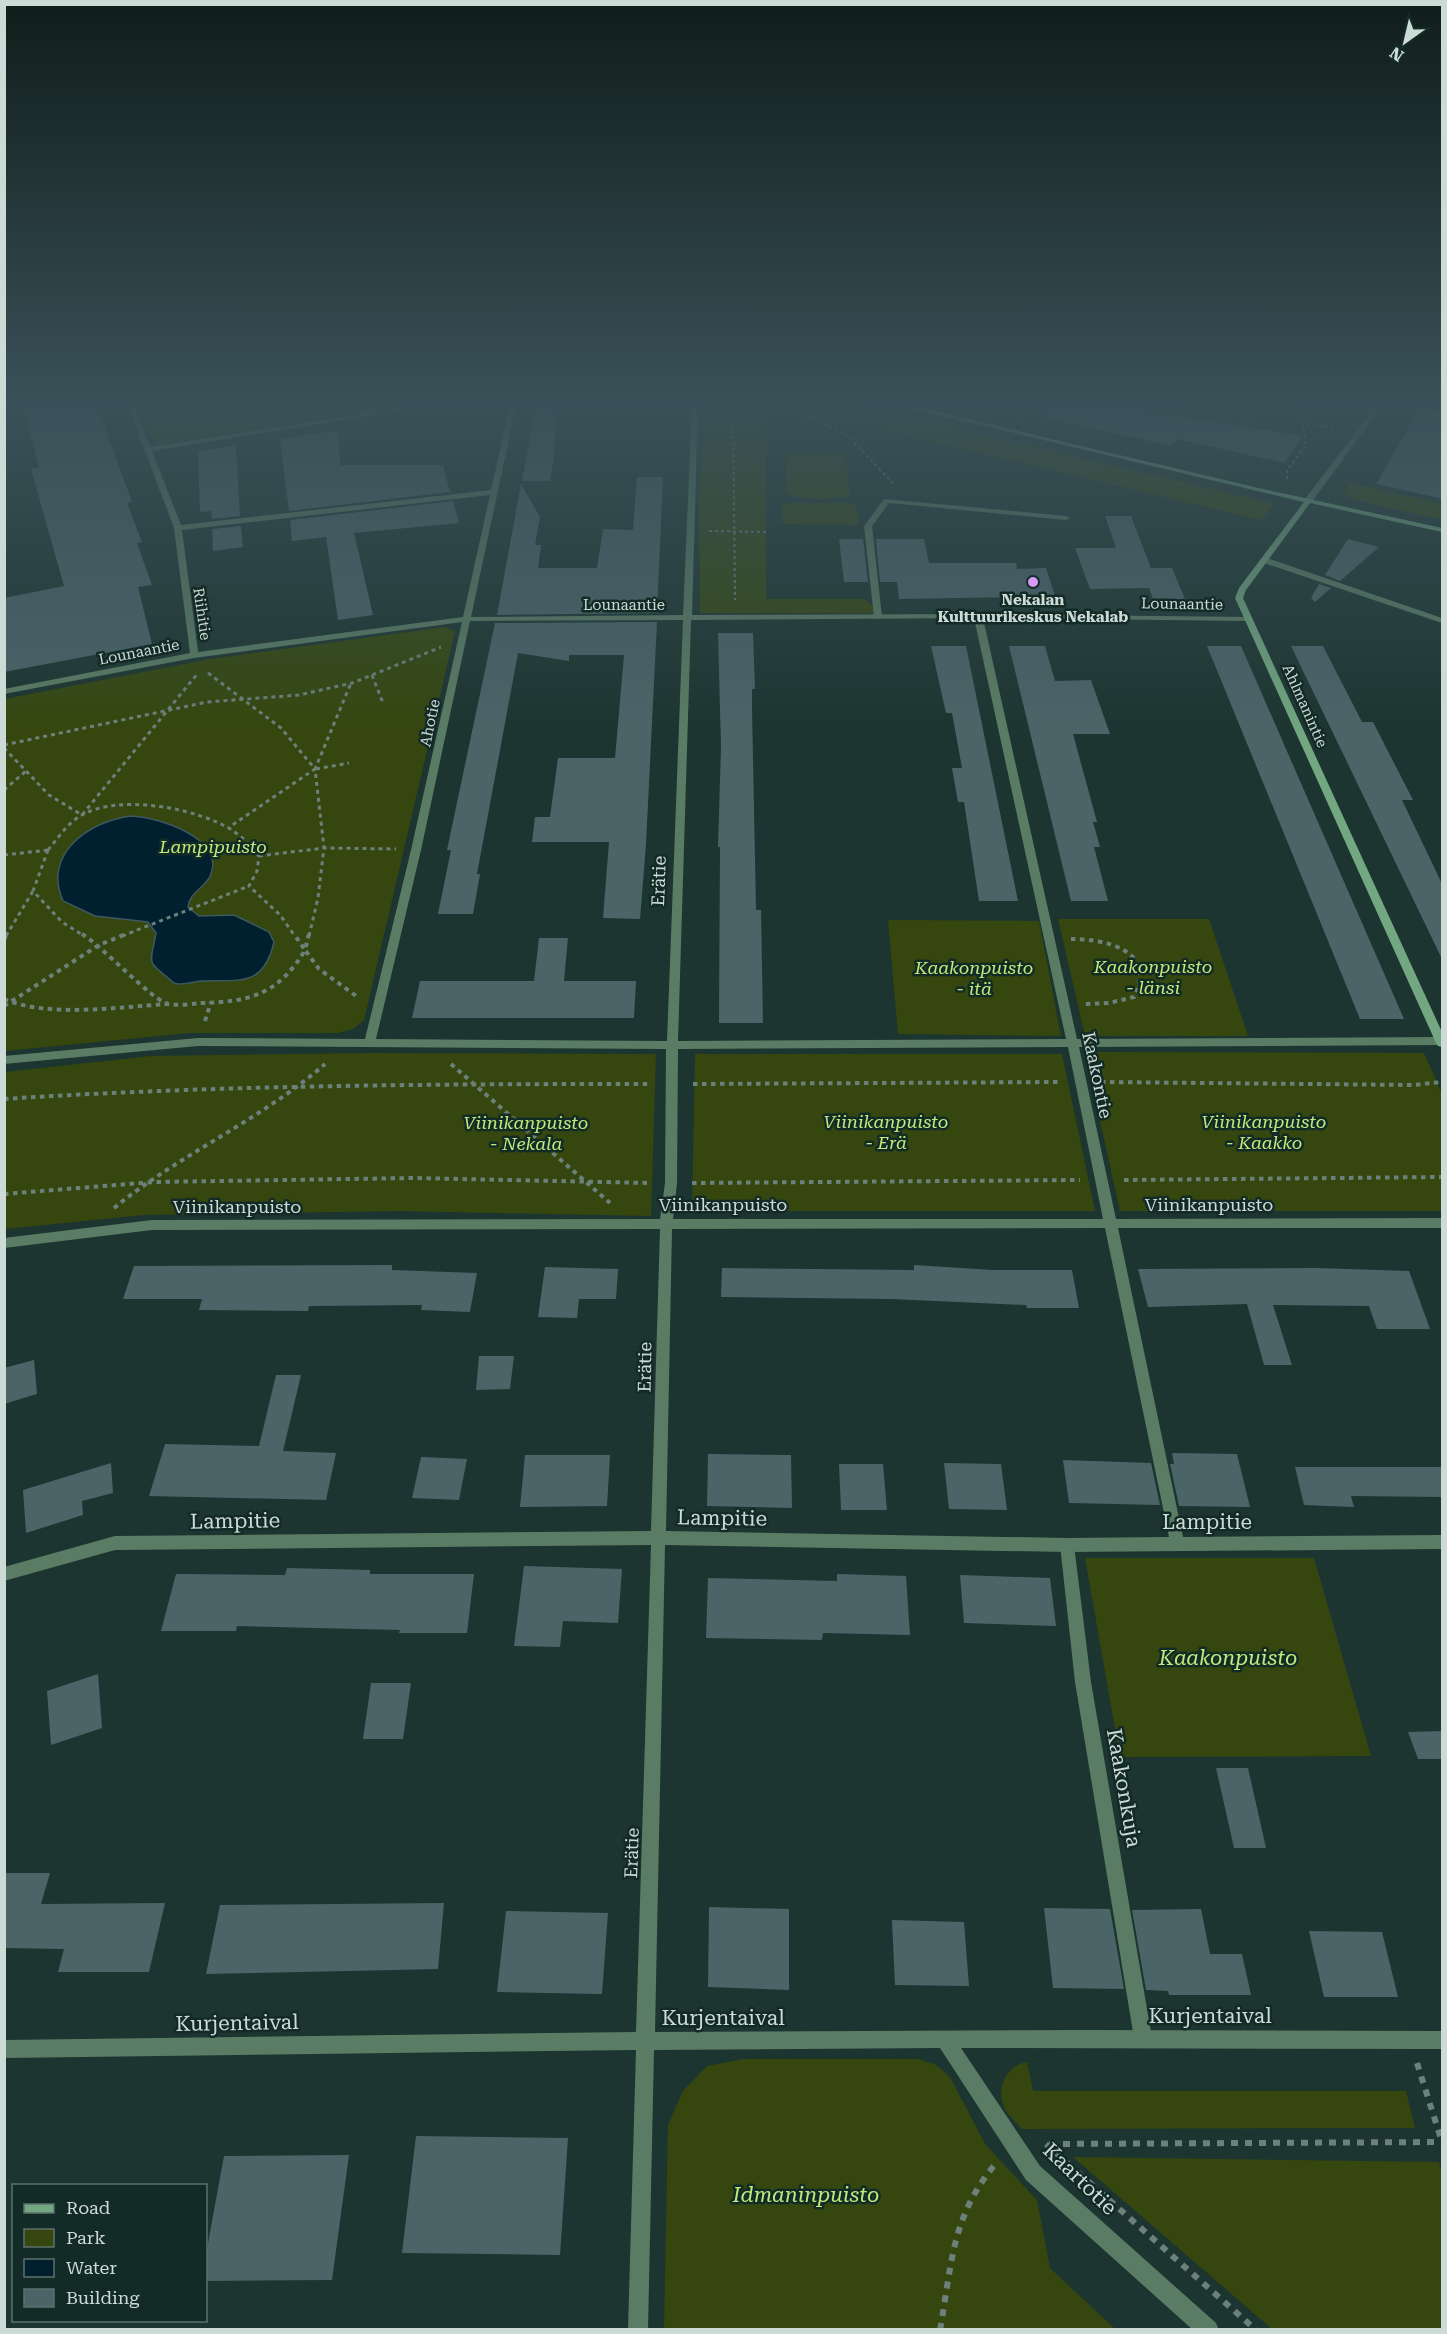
<svg xmlns="http://www.w3.org/2000/svg" width="1447" height="2334" font-family="'Roboto Serif',serif">
	<style>
		.green { fill: #35470e }
		.water { fill: #01202f; stroke: #3e5861; stroke-width: 1.5 }
		.building { fill: #4b6468 }
		.lines { fill: none; stroke-linecap: round; stroke-linejoin: round }
		.path-far3 { stroke: #6d817c; stroke-width: 2; stroke-dasharray: 3 3; stroke-linecap: butt }
		.path-far2 { stroke: #6d817c; stroke-width: 3; stroke-dasharray: 4 4; stroke-linecap: butt }
		.path-far1 { stroke: #6d817c; stroke-width: 4; stroke-dasharray: 4.5 4.5; stroke-linecap: butt }
		.path { stroke: #6d817c; stroke-width: 6; stroke-dasharray: 7 7; stroke-linecap: butt }
		.lane { fill: #5b7c64; fill-rule: evenodd }
		.street { fill: #5b7c64; fill-rule: evenodd }
		.secondary { fill: #72a781; fill-rule: evenodd }
		.poi-dot { fill: #d99af7; stroke: #132b26; stroke-width: 2 }
		.labels { text-anchor: middle; stroke-width: 5; stroke-linejoin: round; paint-order: stroke }
		.far-poi-label { font-size: 15px; font-weight: bold; fill: #cddbd7; stroke: #132b26 }
		.far-street-label { font-size: 15px; fill: #cddbd7; stroke: #132b26 }
		.park-label { font-size: 18px; font-style: italic; fill: #c1ea7a; stroke: #132b26 }
		.street-label { font-size: 18px; fill: #cddbd7; stroke: #132b26 }
		.near-street-label { font-size: 21px; fill: #cddbd7; stroke: #132b26 }
		.near-park-label { font-size: 21px; font-style: italic; fill: #c1ea7a; stroke: #132b26 }
	</style>
	<rect width="100%" height="100%" fill="#1d3530"/>
	<path class="green" d="M141,406H406L163,443L156,441Z
		M705,406H867L1274,504L1261,520L787,407L766,417V599H864L881,613H700L699,495Z
		M1182,406H1296L1297,414L1257,411L1251,418Z
		M836,451L846,455L850,494C833,501 803,501 787,493L785,455L793,452Z
		M1350,483L1442,504V520L1351,499L1343,493Z
		M782,503H856L859,525L783,524Z
		M445,627L455,631L364,1020L353,1029L338,1033H190L5,1051V699L210,659Z
		M1058,919H1209L1248,1036H1085Z
		M888,920L1039,921L1061,1036L898,1034Z
		M1085,1052L1424,1053L1442,1094V1211H1120Z
		M371,1053L656,1054L651,1216L400,1211L144,1215L5,1229V1072L151,1056Z
		M695,1054H1062L1095,1211H692Z
		M1085,1558H1314L1371,1756L1120,1757Z
		M743,2059H919L936,2065L950,2077L985,2144L1037,2200L1050,2268L1115,2329H664L668,2125L683,2091L707,2066Z
		M1027,2062L1033,2091H1406L1415,2128L1022,2129C1017,2123 1010,2117 1006,2111C995,2091 1004,2066 1027,2062Z
		M1073,2157L1439,2162L1442,2175V2329H1272Z"/>
	<path class="water" d="M131,816C157,817 224,837 211,874C207,887 189,892 188,907L199,916L234,915L269,932L274,942C263,989 238,979 201,981C191,982 183,986 174,983C145,959 150,967 156,933L148,922L95,916L63,901C42,854 89,821 131,816Z"/>
	<path class="building" d="M23,406H97L132,502L127,503L142,542L137,543L152,585L138,587L152,644L4,672V598L64,586L31,469L39,467Z
		M536,406H556L554,457L550,481H522Z
		M1045,406H1113L1303,436L1284,463L1177,439L1171,446L1044,417Z
		M1417,414L1443,420V499L1376,484Z
		M338,430L340,465H443L450,492L289,511L280,439Z
		M236,446L240,516L212,519L211,511L200,512L198,451Z
		M637,477H663L657,613L497,615L521,484L540,517L535,545H541L538,568H597L603,529L633,530Z
		M453,501L459,523L354,533L373,615L338,620L326,537L292,541L290,520Z
		M1105,516H1131L1151,568H1172L1185,599H1153L1149,588L1090,589L1075,548H1116Z
		M241,526L243,547L213,551L212,529Z
		M839,539H863L868,582H844Z
		M876,539H924L929,563H1016L1017,569L1046,568L1056,599L1020,600L1019,597L899,599L897,582H880Z
		M1348,539L1379,547L1340,581L1325,575Z
		M1319,584L1331,588L1315,602L1311,598Z
		M657,622L646,844L640,919L603,918L609,842H532L535,817H550L558,758H615L624,655H569V661L518,653L477,874H480L473,914H438L451,850H447L495,623Z
		M718,633H753L755,689H752V709L756,910H761L763,1023H719L720,847H718L721,747Z
		M931,646H966L1018,901H979L964,802H958L952,768H962L952,713H946Z
		M1009,646H1045L1055,681L1091,680L1110,734H1073L1097,822H1093L1100,847H1094L1108,901H1071Z
		M1207,646H1241L1404,1019H1360Z
		M1291,646H1323L1362,722H1373L1413,800H1402L1443,886V961Z
		M539,938H568L564,981H636L634,1018H412L420,981H534Z
		M392,1265V1270L477,1273L470,1312L421,1310L422,1305L309,1306L308,1311L199,1310L202,1299H123L134,1266Z
		M914,1265L992,1270H1072L1079,1308H1027L1026,1305L891,1299L721,1297L722,1268L914,1270Z
		M545,1267L618,1269L616,1299H579L577,1318L538,1317Z
		M1316,1268L1409,1271L1430,1329H1377L1369,1306L1273,1305L1292,1365H1264L1247,1304L1148,1307L1138,1269Z
		M479,1356H514L510,1389L476,1390Z
		M34,1360L37,1394L4,1404V1368Z
		M276,1375H301L283,1451L336,1453L326,1500L149,1496L165,1444L259,1446Z
		M1172,1453L1237,1454L1250,1507L1179,1506L1170,1464H1174Z
		M708,1454L791,1455L792,1508L707,1506Z
		M525,1455H610L607,1506L520,1507Z
		M421,1457L467,1459L459,1500L412,1498Z
		M1063,1460L1151,1463L1160,1505L1069,1503Z
		M111,1463L113,1493L82,1501L83,1515L26,1533L23,1490Z
		M944,1463L1001,1464L1007,1510L949,1509Z
		M839,1464H883L887,1510H841Z
		M1295,1467H1443V1497L1351,1496L1354,1507L1304,1505Z
		M524,1566L622,1569L618,1623L563,1621L560,1647L514,1646Z
		M287,1568L370,1570V1574H474L467,1633H399L400,1630L237,1626L236,1631H161L176,1574L285,1575Z
		M837,1574L906,1576L910,1635L823,1633L822,1640L706,1638L708,1578L837,1581Z
		M960,1575L1050,1578L1056,1626L964,1623Z
		M98,1674L102,1728L51,1745L47,1691Z
		M371,1683H411L403,1739H363Z
		M1443,1731V1759H1418L1408,1732Z
		M1216,1768H1248L1266,1848H1234Z
		M4,1873H50L41,1904L165,1903L149,1972H58L64,1949L4,1948Z
		M444,1903L438,1969L206,1974L220,1905Z
		M709,1907L789,1909V1990L708,1987Z
		M1044,1908L1110,1909L1124,1989L1053,1988Z
		M1201,1909L1210,1954H1242L1251,1995H1169L1168,1991L1146,1990L1132,1910Z
		M506,1911L608,1913L602,1994L497,1992Z
		M892,1920L964,1922L969,1986L895,1985Z
		M1309,1931L1382,1932L1398,1997H1324Z
		M416,2136L568,2138L560,2255L402,2253Z
		M349,2155L332,2280L206,2281V2254L224,2156Z"/>
	<g class="lines">
		<path class="path-far3" d="M733,406L735,600
			M872,406L888,410
			M793,413L813,418L817,413L813,406
			M1015,415L1022,406
			M813,418L849,437L894,484
			M1287,479V470L1306,446L1303,424L1339,428
			M709,531L767,532"/>
		<path class="path-far2" d="M208,673L281,728L315,769L228,828
			M372,675L383,703
			M4,745L207,702L299,695L352,683L441,647
			M4,748L49,795L82,815L198,673
			M316,769L349,763
			M4,790L26,771
			M48,850L33,891L62,922L84,936
			M48,850C58,838 67,824 80,816C118,793 197,808 232,830C243,837 251,847 259,856L257,871L249,886L280,915L295,936
			M4,855L48,850
			M259,856L324,848L396,849
			M6,936L33,891
			M122,936L249,886
			M309,936L318,898L324,848L315,769L351,683"/>
		<path class="path-far1" d="M82,934C103,947 152,1000 168,1004C178,1006 191,1004 201,1003C250,1002 279,994 305,950L294,934
			M309,934L305,950L319,969L359,998
			M1071,939C1105,939 1158,950 1134,997L1109,1003L1084,1004
			M4,940L7,934
			M4,999C49,1018 118,1007 167,1004
			M4,1006L99,945L126,934
			M205,1021L211,1002
			M451,1064L610,1203
			M1101,1082L1413,1085L1442,1082
			M693,1084L1061,1082
			M4,1099C219,1085 434,1084 650,1084
			M1124,1180L1442,1177
			M692,1183L1080,1180
			M4,1194L154,1182L413,1178L651,1183
			M114,1208C180,1154 261,1120 325,1064"/>
		<path class="path" d="M1417,2063L1442,2142
			M1046,2144L1256,2330
			M1049,2144L1442,2142
			M940,2330C952,2264 951,2216 997,2162"/>
		<path class="lane" d="M1395,406H1407L1442,414V418Z
			M884,499L1066,516L1070,518L1066,520L889,503L872,526L882,617L878,619L874,617L864,526Z
			M1067,1538L1072,1540L1074,1545L1091,1682L1152,2038L1149,2044L1143,2047L1137,2044L1134,2038L1075,1682L1060,1545L1062,1540Z"/>
		<path class="street" d="M128,406H134L150,447L412,406H429L152,451L181,525L491,490L510,406H516L471,617L683,615L692,406H698L692,615L978,614L1249,617L1253,619L1249,621L983,618L1077,1039L1442,1037V1045L1079,1047L1116,1219L1442,1218V1228H1118L1183,1537L1442,1535V1549L1067,1552L665,1545L655,2032L1083,2030L1442,2031V2049L961,2048L1040,2166L1216,2323L1219,2330H1193L1026,2180L940,2048L654,2050L648,2330H628L636,2050L4,2058V2040L636,2032L651,1545L115,1550L4,1581V1567L115,1536L651,1531L660,1229L152,1230L4,1248V1238L152,1220L660,1219L665,1183L666,1049L198,1046L4,1064V1056L198,1038L365,1039L411,850L462,622L194,658L4,694V689L190,653L174,528ZM490,495L463,617L198,652L182,530ZM974,618L1066,1039L678,1041L691,620ZM683,620L667,1041L376,1039L421,850L470,621ZM1068,1047L1103,1219H673L677,1183L678,1049ZM1105,1228L1169,1537L1067,1538L666,1531L672,1229Z
			M1376,406H1382L1311,503H1305V499Z
			M1261,558H1267L1442,618V623L1261,562Z"/>
		<path class="secondary" d="M901,406H913L1263,489L1442,528V532L1310,503L1246,590L1243,598L1442,1032V1047L1438,1046L1436,1043L1235,598L1239,588L1304,502Z"/>
	</g>
	<linearGradient id="sky" x2="0" y2="1"><stop stop-color="#101d1a"/><stop offset="0.55" stop-color="#3a5159"/><stop offset="1" stop-color="#3a5159" stop-opacity="0"/></linearGradient>
	<rect width="1447" height="733" fill="url(#sky)"/>
	<circle class="poi-dot" cx="1033" cy="582" r="6"/>
	<g class="labels">
		<g class="far-poi-label">
			<text x="1033" y="605">Nekalan<tspan x="1033" dy="17">Kulttuurikeskus Nekalab</tspan></text>
		</g>
		<g class="far-street-label">
			<text transform="translate(1182 604) rotate(1)" y="5">Lounaantie</text>
			<text x="624" y="610">Lounaantie</text>
			<text transform="translate(202 614) rotate(82)" y="5">Riihitie</text>
			<text transform="translate(139 652) rotate(-11)" y="5">Lounaantie</text>
			<text transform="translate(1305 706) rotate(66)" y="5">Ahlmanintie</text>
			<text transform="translate(430 723) rotate(-78)" y="5">Ahotie</text>
		</g>
		<g class="park-label">
			<text x="213" y="853">Lampipuisto</text>
			<text x="1153" y="973">Kaakonpuisto<tspan x="1153" dy="21">- länsi</tspan></text>
			<text x="974" y="974">Kaakonpuisto<tspan x="974" dy="21">- itä</tspan></text>
			<text x="886" y="1128">Viinikanpuisto<tspan x="886" dy="21">- Erä</tspan></text>
			<text x="1264" y="1128">Viinikanpuisto<tspan x="1264" dy="21">- Kaakko</tspan></text>
			<text x="526" y="1129">Viinikanpuisto<tspan x="526" dy="21">- Nekala</tspan></text>
		</g>
		<g class="street-label">
			<text transform="translate(659 881) rotate(-88)" y="6">Erätie</text>
			<text transform="translate(1097 1075) rotate(78)" y="6">Kaakontie</text>
			<text x="723" y="1211">Viinikanpuisto</text>
			<text x="1209" y="1211">Viinikanpuisto</text>
			<text x="237" y="1213">Viinikanpuisto</text>
			<text transform="translate(645 1367) rotate(-89)" y="6">Erätie</text>
			<text transform="translate(632 1853) rotate(-88)" y="6">Erätie</text>
		</g>
		<g class="near-street-label">
			<text transform="translate(722 1518) rotate(1)" y="7">Lampitie</text>
			<text transform="translate(235 1521) rotate(-1)" y="7">Lampitie</text>
			<text x="1207" y="1529">Lampitie</text>
			<text transform="translate(1124 1788) rotate(80)" y="7">Kaakonkuja</text>
			<text x="1210" y="2023">Kurjentaival</text>
			<text x="723" y="2025">Kurjentaival</text>
			<text transform="translate(237 2023) rotate(-1)" y="7">Kurjentaival</text>
			<text transform="translate(1080 2179) rotate(44)" y="7">Kaartotie</text>
		</g>
		<g class="near-park-label">
			<text x="1228" y="1665">Kaakonpuisto</text>
			<text x="806" y="2202">Idmaninpuisto</text>
		</g>
	</g>
	<rect width="1447" height="2334" fill="none" stroke="#cddbd7" stroke-width="12"/>
	<rect x="12" y="2184" width="195" height="138" fill="#132b26" stroke="#5d716d" stroke-width="1.5"/>
	<rect x="24" y="2204" width="30" height="9" fill="#72a781" stroke="#5d716d" stroke-width="1.5"/>
	<text x="66" y="2214" font-size="18" fill="#cddbd7">Road</text>
	<rect x="24" y="2229" width="30" height="18" fill="#35470e" stroke="#5d716d" stroke-width="1.5"/>
	<text x="66" y="2244" font-size="18" fill="#cddbd7">Park</text>
	<rect x="24" y="2259" width="30" height="18" fill="#01202f" stroke="#5d716d" stroke-width="1.5"/>
	<text x="66" y="2274" font-size="18" fill="#cddbd7">Water</text>
	<rect x="24" y="2289" width="30" height="18" fill="#4b6468" stroke="#5d716d" stroke-width="1.5"/>
	<text x="66" y="2304" font-size="18" fill="#cddbd7">Building</text>
	<g transform="translate(1405 42) rotate(214)" stroke="#132b26" stroke-width="4.5" paint-order="stroke">
	<path d="M0-4.5L10 22L0 15L-10 22Z" fill="#cddbd7"/>
	<text y="-9" font-size="16" font-weight="bold" text-anchor="middle" fill="#cddbd7">N</text>
	</g>
</svg>
